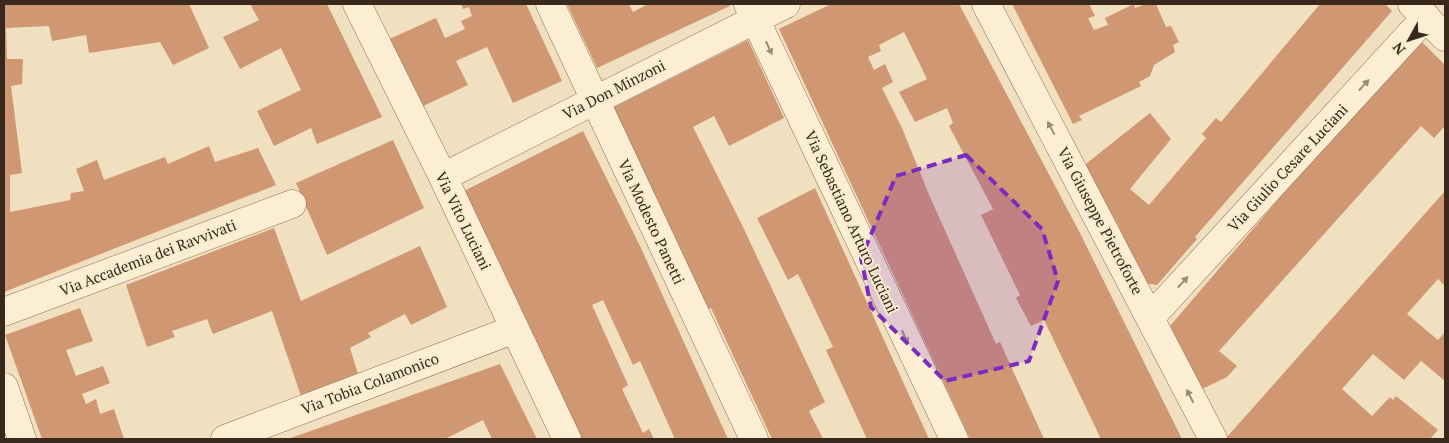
<svg xmlns="http://www.w3.org/2000/svg" width="1449" height="443" font-family="'PT Serif',serif">
	<style>
		.building { fill: #d09773 }
		.lines { fill: none; stroke-linecap: round; stroke-linejoin: round }
		.minor-casing { stroke: #8a7057; stroke-width: 29 }
		.minor { stroke: #fbeed3; stroke-width: 28 }
		.oneway { fill: #9a8c78 }
		.marked { fill: #7b2cbf; fill-opacity: 0.2; stroke: #7b2cbf; stroke-width: 4; stroke-dasharray: 10 6; stroke-linejoin: round }
		.labels { text-anchor: middle; stroke-width: 4; stroke-linejoin: round; paint-order: stroke }
		.street-label { font-size: 15px; fill: #38291c; stroke: #f7eacf }
	</style>
	<rect width="100%" height="100%" fill="#f0e0bf"/>
	<path class="building" d="M4,4H189L209,48L173,65L160,42L89,53L86,35L52,41L49,26L6,28L7,59H23L22,84L11,86L22,173L10,175V212L70,200L71,193L84,191L76,169L97,160L104,180L165,157L168,164L209,146L215,162L258,148L276,185L4,292Z
		M250,4H327L382,117L317,144L311,128L274,146L257,111L301,90L281,48L240,69L223,37L259,20Z
		M461,4H526L562,81L513,103L487,47L456,61L468,85L421,107L387,40L436,18L445,38L465,29L461,21L472,16L469,7L463,9Z
		M567,4H629L633,12L648,4H728L730,6L597,68Z
		M831,4H959L1081,235L1182,439H1101L1044,320L1031,326L1016,298L1020,295L981,215L993,209L949,126L953,123L947,108L915,122L899,92L927,79L904,32L879,45L881,51L868,57L874,70L885,64L893,82L882,88L902,128L930,197L996,344L1000,342L1044,439H970L779,29Z
		M1012,4H1089L1095,16L1088,18L1094,30L1108,25L1105,18L1134,4L1135,8L1146,4H1156L1166,27L1171,26L1179,42L1173,45L1175,52L1154,65L1150,76L1139,82L1141,86L1079,116L1082,120L1073,124Z
		M1320,4H1385L1392,11L1195,237L1197,239L1157,285L1144,283L1117,223L1082,167L1150,113L1171,139L1130,189L1149,205L1206,138L1202,134L1216,118L1221,122Z
		M748,40L784,118L729,146L714,116L693,127L743,227L825,402L809,411L823,439H772L711,308L705,311L612,108Z
		M1421,41L1445,65V126L1434,138L1421,126L1219,351L1237,366L1227,377L1202,389L1170,326L1412,43Z
		M583,131L641,248L728,439H675L640,361L633,365L603,300L592,305L628,385L622,389L643,433L649,429L654,439H577L462,192Z
		M393,140L424,208L327,255L296,183Z
		M815,188L929,439H867L826,350L833,347L798,274L788,280L757,218Z
		M1445,191V286L1438,279L1407,314L1438,340L1445,332V381L1421,361L1404,380L1373,354L1342,389L1372,416L1390,397L1393,400L1396,396L1438,430L1430,439H1228L1227,437Z
		M274,228L301,301L420,246L447,307L411,325L405,314L368,333L371,337L350,348L358,374L301,396L272,311L213,334L207,319L172,331L175,337L147,347L126,285Z
		M80,308L93,341L66,350L76,376L103,366L110,383L82,394L86,404L96,399L100,414L114,409L124,439H42L5,335Z
		M500,364L537,439H492L483,420L445,439H288Z"/>
	<g class="lines">
		<g class="minor-casing">
			<path id="minor" d="M357,4L443,177L567,439
				M550,4L754,439
				M748,4L954,439
				M986,4L1213,439
				M1412,4L1445,37
				M443,177L786,4
				M4,312L292,204
				M1150,318L1426,17
				M4,387L22,439
				M225,439L515,329"/>
		</g>
		<use href="#minor" class="minor"/>
	</g>
	<defs><path id="oneway-solid" d="M-6-.8H1V-3.2L6.5 0L1 3.2V.8H-6Z" transform="scale(1.25)"/></defs>
	<g class="oneway">
		<use href="#oneway-solid" transform="translate(769 48) rotate(65)"/>
		<use href="#oneway-solid" transform="translate(1364 85) rotate(-47)"/>
		<use href="#oneway-solid" transform="translate(1051 128) rotate(-118)"/>
		<use href="#oneway-solid" transform="translate(1183 282) rotate(-47)"/>
		<use href="#oneway-solid" transform="translate(905 337) rotate(65)"/>
		<use href="#oneway-solid" transform="translate(1190 396) rotate(-117)"/>
	</g>
	<path class="marked" d="M966,155L1042,229L1058,281L1029,361L945,381L871,307L861,258L896,176Z"/>
	<g class="labels">
		<g class="street-label">
			<text transform="translate(614 90) rotate(-27)" y="5">Via Don Minzoni</text>
			<text transform="translate(1288 168) rotate(-47)" y="5">Via Giulio Cesare Luciani</text>
			<text transform="translate(463 221) rotate(64)" y="5">Via Vito Luciani</text>
			<text transform="translate(1100 221) rotate(62)" y="5">Via Giuseppe Pietroforte</text>
			<text transform="translate(651 222) rotate(65)" y="5">Via Modesto Panetti</text>
			<text transform="translate(851 222) rotate(65)" y="5">Via Sebastiano Arturo Luciani</text>
			<text transform="translate(148 258) rotate(-21)" y="5">Via Accademia dei Ravvivati</text>
			<text transform="translate(370 384) rotate(-21)" y="5">Via Tobia Colamonico</text>
		</g>
	</g>
	<rect width="1449" height="443" fill="none" stroke="#38291c" stroke-width="10"/>
	<g transform="translate(1409 40) rotate(230)" stroke="#f7eacf" stroke-width="4" paint-order="stroke">
	<path d="M0-4L9 19L0 12L-9 19Z" fill="#38291c"/>
	<text y="-8" font-size="14" font-weight="bold" text-anchor="middle" fill="#38291c">N</text>
	</g>
</svg>
